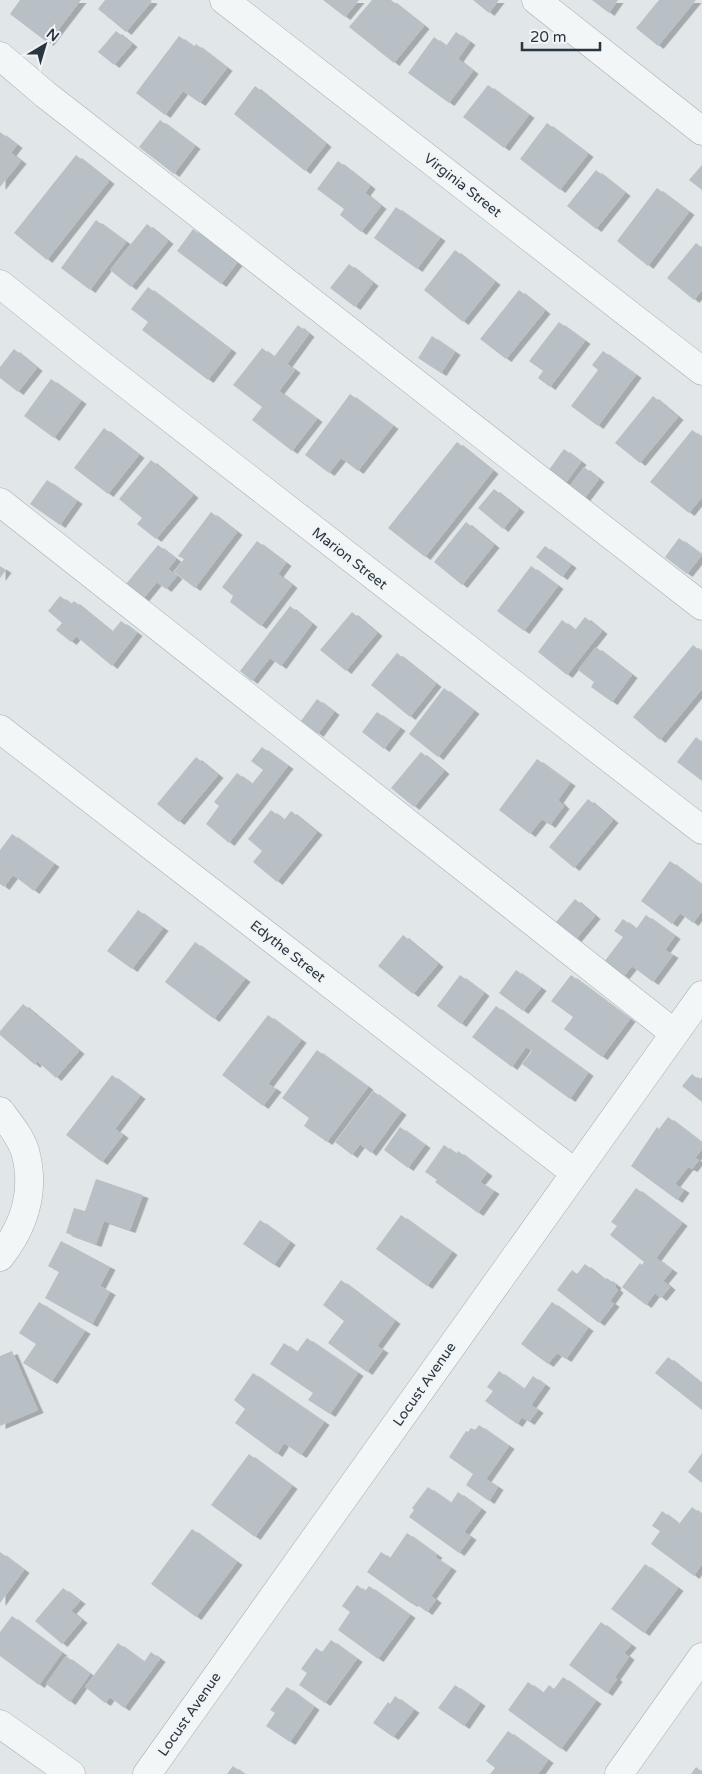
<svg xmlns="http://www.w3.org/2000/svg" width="702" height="1774" font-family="'Varela Round',sans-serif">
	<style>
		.building { fill: #b8c0c5; filter: url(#shadow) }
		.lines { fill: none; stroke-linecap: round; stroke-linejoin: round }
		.minor-casing { stroke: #a6aeb3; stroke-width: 29 }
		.minor { stroke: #f3f6f7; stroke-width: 28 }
		.labels { text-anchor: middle; stroke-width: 4; stroke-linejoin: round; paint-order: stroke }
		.street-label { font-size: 14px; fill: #2a3740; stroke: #f0f4f6 }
	</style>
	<defs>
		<filter id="shadow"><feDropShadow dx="5.5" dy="3" stdDeviation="0" flood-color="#0004"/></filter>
	</defs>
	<rect width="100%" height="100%" fill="#e1e6e9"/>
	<path class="building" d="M20,0H81L48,43L10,14Z
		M105,0H150L152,1L126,32L98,9Z
		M323,0H359L345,17Z
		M372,0H391L424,26L394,63L349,27Z
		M473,0H499L489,13Z
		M592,0H618L609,13Z
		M659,0H696L658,46L636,28Z
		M116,31L132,44L114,65L98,52Z
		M456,32L470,42L458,59L473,71L449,103L408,73L434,37L446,46Z
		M179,36L194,47L196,44L227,68L200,103L183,91L165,115L136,93Z
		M488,85L529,115L504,148L463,117Z
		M255,86L326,144L305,171L234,114Z
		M160,120L195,146L174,174L139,147Z
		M547,123L588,154L560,190L520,159Z
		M0,132L17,145L11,153L21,161L0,187Z
		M76,155L109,181L47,260L14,233Z
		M338,161L370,186L365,193L381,206L361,232L340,215L344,209L317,189Z
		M702,165V190L689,180Z
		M596,170L625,193L596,229L567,206Z
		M657,188L689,212L648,266L617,241Z
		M396,207L440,238L417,269L374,238Z
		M96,220L126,242L90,290L61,268Z
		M147,224L168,241L131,287L110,270Z
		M193,229L237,263L221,284L177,251Z
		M696,243L702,248V290L694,300L667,278Z
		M455,250L495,282L463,322L424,290Z
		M349,264L373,283L355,307L330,288Z
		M148,287L231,350L208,380L142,330L148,322L131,309Z
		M519,290L545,311L506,359L480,339Z
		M559,322L585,341L550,387L538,378L543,371L529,361Z
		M298,325L309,334L287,364L295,370L279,391L317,419L292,451L252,420L262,407L233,385L262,348L274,357Z
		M432,336L455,352L441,373L418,358Z
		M14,349L37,368L18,392L0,378V367Z
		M603,351L636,375L598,426L571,406L598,370L592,365Z
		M51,379L81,401L54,438L24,416Z
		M350,394L393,426L358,471L341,458L329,473L305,455Z
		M653,396L678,417L640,463L615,443Z
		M104,428L139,455L108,494L74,468Z
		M692,430L702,437V497L689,513L650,482Z
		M457,442L493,471L425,557L388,528Z
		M564,449L581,462L565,484L548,471Z
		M151,460L193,495L156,539L137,524L142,518L119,499Z
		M584,467L599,479L584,499L569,487Z
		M47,480L77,501L60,525L30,504Z
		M494,489L519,509L503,529L478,508Z
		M211,512L237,532L195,588L174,572L184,559L178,556Z
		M466,522L494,545L462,585L434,562Z
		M679,538L702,555L687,574L665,557Z
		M257,541L286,563L278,574L292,585L261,626L230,602L233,596L222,587Z
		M158,545L176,559L168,569L177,576L166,589L157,582L143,599L126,584Z
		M545,546L571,565L562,577L536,557Z
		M0,566L6,570L0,578Z
		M531,566L558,586L524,631L497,611Z
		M60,596L71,604L74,601L112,632L121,621L137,633L112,666L76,636L71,642L56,630L62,623L48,611Z
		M290,606L312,624L281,666L270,658L252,681L240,671Z
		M352,612L377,633L346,671L320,650Z
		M585,617L602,631L567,675L538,652L562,620L575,630Z
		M693,645L702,652V689L660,740L633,717Z
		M596,647L632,675L612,702L591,687L594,682L578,670Z
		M397,653L436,684L410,717L371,685Z
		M444,688L474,711L438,757L409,734Z
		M317,699L334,712L318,734L301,721Z
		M377,712L400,728L384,749L362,732Z
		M696,737L702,742V781L677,762Z
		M262,747L288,766L229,843L206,824L219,806L214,802L237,773L252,784L263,770L251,761Z
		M421,752L444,771L414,807L391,788Z
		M196,757L218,775L179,822L157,804Z
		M537,759L570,783L558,800L564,806L550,825L542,819L530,834L499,810Z
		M588,799L613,820L574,868L549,847Z
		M271,810L284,820L291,811L317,832L277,882L253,862L262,851L248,839Z
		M12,834L54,864L34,891L13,875L4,887L0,884V850Z
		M670,861L702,885V911L693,923L680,913L672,924L641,901Z
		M575,899L595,916L576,939L556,922Z
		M138,910L163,928L132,969L107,951Z
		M646,915L675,936L665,950L673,955L653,982L632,966L624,976L604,962L623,937L614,931L623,919L636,929Z
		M403,935L438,964L413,994L378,966Z
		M195,942L245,979L214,1019L165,982Z
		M516,970L541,988L523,1011L499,993Z
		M460,975L484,993L461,1024L437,1006Z
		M571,975L630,1019L602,1057L564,1029L573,1017L551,1001Z
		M23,1004L79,1051L56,1078L37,1061L35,1065L0,1035V1031Z
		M496,1006L588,1073L570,1099L522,1064L532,1051L526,1047L512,1067L472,1037Z
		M268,1015L301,1040L268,1084L276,1089L263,1106L222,1075Z
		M317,1050L368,1087L327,1142L304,1126L309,1118L282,1098Z
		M692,1074L699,1080L702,1077V1102L682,1086Z
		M112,1075L140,1096L115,1129L123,1135L102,1162L66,1135Z
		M373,1091L401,1112L371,1153L360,1144L352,1155L335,1142Z
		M668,1117L702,1143V1149L695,1158L699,1160L692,1169L688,1167L675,1184L684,1190L677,1200L631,1166L657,1127L659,1129Z
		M400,1127L425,1145L408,1168L384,1150Z
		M444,1145L456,1154L458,1151L487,1173L480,1182L494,1191L478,1213L435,1182L437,1180L425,1172Z
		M96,1179L143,1195L130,1230L104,1221L96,1244L66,1233L74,1208L85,1211Z
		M636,1188L682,1223L656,1258L672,1270L663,1281L670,1287L661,1298L655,1293L646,1305L622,1287L640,1263L642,1265L644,1262L610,1235L617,1226L611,1222Z
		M401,1215L452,1252L427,1286L376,1249Z
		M260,1220L290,1242L274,1265L243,1244Z
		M61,1241L110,1267L100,1286L110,1292L92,1324L45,1298L59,1272L48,1266Z
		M585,1264L605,1280L607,1278L616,1285L615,1287L618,1290L610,1301L614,1304L599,1323L557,1290L572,1270L577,1274Z
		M341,1280L395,1321L377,1346L383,1350L367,1372L328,1343L344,1321L323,1305Z
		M39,1302L85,1331L52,1381L23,1363L36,1344L19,1333Z
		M552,1302L588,1328L566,1359L557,1353L548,1364L521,1344Z
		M307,1338L358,1373L330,1414L308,1400L313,1393L270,1364L284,1343L297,1352Z
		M12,1351L38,1410L0,1426V1356Z
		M668,1357L702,1384V1410L655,1373Z
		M499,1371L524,1389L533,1376L545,1385L531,1405L538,1410L529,1422L522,1417L517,1424L485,1401L493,1391L487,1387Z
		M253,1373L324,1422L301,1455L284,1443L277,1454L235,1423L245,1409L234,1400Z
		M479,1425L509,1446L486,1479L498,1487L489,1501L466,1485L473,1474L449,1457L466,1431L468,1432L471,1428L475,1430Z
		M702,1453V1483L688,1472Z
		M249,1454L292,1486L255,1537L211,1505Z
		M428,1487L451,1503L458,1492L481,1509L464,1532L471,1537L459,1553L409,1517L414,1510L412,1508Z
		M692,1507L702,1515V1564L694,1576L651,1544L660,1531L652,1526L662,1511L679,1524Z
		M192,1529L237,1562L196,1617L151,1584Z
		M407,1533L437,1555L435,1557L451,1568L431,1596L436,1600L427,1612L413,1602L412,1604L367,1572L381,1552L390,1558Z
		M0,1552L24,1570L0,1603Z
		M645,1564L678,1588L644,1633L611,1609Z
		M357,1585L365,1591L369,1586L410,1615L378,1659L338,1630L350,1612L342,1606Z
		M63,1588L80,1601L71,1611L82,1620L62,1644L35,1621Z
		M12,1616L62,1653L39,1685L0,1656V1632Z
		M601,1622L631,1645L624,1653L629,1657L615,1677L617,1679L607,1693L569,1665Z
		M331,1640L357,1659L325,1703L299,1685L307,1673L301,1669L316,1648L322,1652Z
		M118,1643L144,1662L151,1652L160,1659L124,1708L110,1697L105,1703L85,1687Z
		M66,1656L90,1674L70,1702L46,1684Z
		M563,1677L596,1701L561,1749L508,1710L528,1682L543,1693L549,1685L554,1689Z
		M455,1685L480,1703L464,1726L438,1708Z
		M287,1687L314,1707L290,1742L266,1726L275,1713L270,1710Z
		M395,1696L414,1710L393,1737L373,1723L388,1702L390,1704Z
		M508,1731L548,1760L538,1774H490L495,1768L486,1761Z
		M233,1766L244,1774H227Z
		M696,1767L702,1772V1774H691Z"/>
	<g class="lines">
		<g class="minor-casing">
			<path id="minor" d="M224,0L702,371
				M536,0L702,131
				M0,56L46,95L702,606
				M0,284L90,356L702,830
				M0,502L674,1033
				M0,729L575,1173
				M0,1111C9,1123 20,1136 25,1151C36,1191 25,1225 0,1257
				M0,1724L71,1774
				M147,1774L702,995
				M619,1774L702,1657"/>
		</g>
		<use href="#minor" class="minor"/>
	</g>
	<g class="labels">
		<g class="street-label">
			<text transform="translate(463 185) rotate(38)" y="5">Virginia Street</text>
			<text transform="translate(350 558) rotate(38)" y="5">Marion Street</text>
			<text transform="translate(288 951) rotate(38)" y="5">Edythe Street</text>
			<text transform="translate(424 1384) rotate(-55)" y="5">Locust Avenue</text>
			<text transform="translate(189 1714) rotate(-55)" y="5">Locust Avenue</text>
		</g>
	</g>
	<g transform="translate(45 45) rotate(38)" stroke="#f0f4f6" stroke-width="4" paint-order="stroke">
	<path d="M0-4L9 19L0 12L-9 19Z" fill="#2a3740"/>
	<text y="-8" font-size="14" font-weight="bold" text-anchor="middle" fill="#2a3740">N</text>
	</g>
	<path d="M522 42v8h78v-8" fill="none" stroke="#2a3740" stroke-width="2.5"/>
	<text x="530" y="42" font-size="15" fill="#2a3740" stroke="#f0f4f6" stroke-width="4" paint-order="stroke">20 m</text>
</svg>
